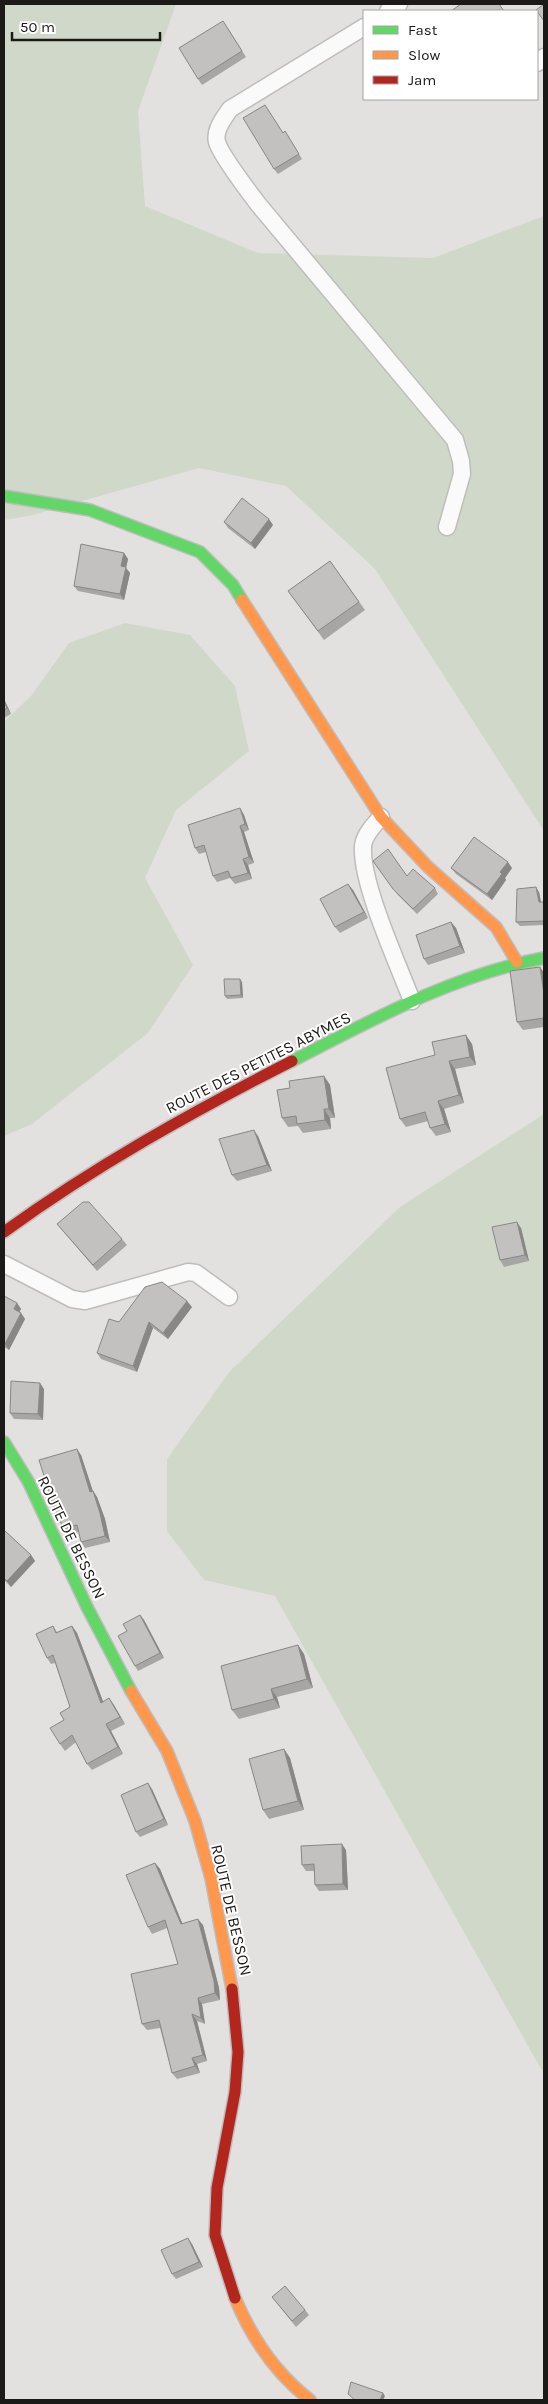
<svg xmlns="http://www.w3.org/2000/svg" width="548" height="2404" font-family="Karla,sans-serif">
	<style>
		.green { fill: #d0d8ca }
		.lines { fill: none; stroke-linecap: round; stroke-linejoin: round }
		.street-casing { stroke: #bfbdbc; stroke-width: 19 }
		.fast-casing { stroke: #bfbdbc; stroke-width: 14 }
		.slow-casing { stroke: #bfbdbc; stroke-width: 14 }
		.jam-casing { stroke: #bfbdbc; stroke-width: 14 }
		.street { stroke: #fbfafa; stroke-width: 16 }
		.fast { stroke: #63d668; stroke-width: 11 }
		.slow { stroke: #ff974d; stroke-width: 11 }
		.jam { stroke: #b3261e; stroke-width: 11 }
		.wall { fill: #a7a6a4 }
		.shaded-wall { fill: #888786 }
		.building { fill: #c2c1bf; stroke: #888786 }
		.labels { text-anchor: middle; stroke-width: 4; stroke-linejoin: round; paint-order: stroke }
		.street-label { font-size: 16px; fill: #1c1a19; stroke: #fff }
	</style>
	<rect width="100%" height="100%" fill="#e3e1df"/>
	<path class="green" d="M4,4H176L138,111L145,206L258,253L433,258L544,216V831L375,569L286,486L199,468L29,516L4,520Z
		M125,623L190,635L235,686L249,751L176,810L145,878L193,965L148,1033L32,1124L4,1136V722L31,696L69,643Z
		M544,1114V2070L541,2069L275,1596L204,1580L167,1531V1459L230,1371L400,1207Z"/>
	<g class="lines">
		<g class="street-casing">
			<path id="street" d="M388,11L399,4
				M364,27L230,109C224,118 214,130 217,142C220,154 249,192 258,204L455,440L461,461L462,474L447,527
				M537,63L544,57
				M381,817C374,825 363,836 363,847C361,884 398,964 412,1001
				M4,1264L72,1299L85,1301L188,1272L196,1273L229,1297"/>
		</g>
		<g class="fast-casing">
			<path id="fast" d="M4,496L90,510L200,552L233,585L242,600
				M292,1061C374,1019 453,975 544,958
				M4,1442L28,1481L87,1607L131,1691"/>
		</g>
		<g class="slow-casing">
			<path id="slow" d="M242,600L381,817L428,867L496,927L517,962
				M131,1691L167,1751L195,1821L211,1878L232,1989
				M235,2298C252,2339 275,2373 310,2400"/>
		</g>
		<g class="jam-casing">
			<path id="jam" d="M4,1232C95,1166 192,1112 292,1061
				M232,1989L238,2052L235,2092L217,2188L215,2235L235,2298"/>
		</g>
		<use href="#street" class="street"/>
		<use href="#fast" class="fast"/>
		<use href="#slow" class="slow"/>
		<use href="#jam" class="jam"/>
	</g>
	<path class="wall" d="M227,27L246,57L202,85L198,79Z
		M283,133L288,136L302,159L278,174L274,169Z
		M224,522L273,525L255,549L228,528Z
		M124,553L128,559L126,568L130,573L124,600L78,591L74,586Z
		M330,561L365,610L324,640L288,591Z
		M4,699L11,714L4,718Z
		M240,808L244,815L249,830L244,832L254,863L248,865L252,879L235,884L230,878L217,882L213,876L206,852L199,854L195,848Z
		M373,861L435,888L438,894L417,914L397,894Z
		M451,868H512L505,878L506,880L492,900L456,874Z
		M353,890L368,918L340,933L335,927Z
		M539,892L541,902H544V925L520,926L516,922Z
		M451,922L456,928L465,953L428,965L424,959Z
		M540,967L544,973V1027L523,1030L517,1022Z
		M242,982L243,998L227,999L225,996Z
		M472,1044L476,1065L455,1069L464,1103L444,1109L451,1132L436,1136L430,1128L428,1121L406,1127L400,1119L435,1055Z
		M324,1076L330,1085L335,1118H330L331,1129L303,1133L298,1126L288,1127L282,1118L290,1088Z
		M258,1136L272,1171L237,1181L232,1175Z
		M57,1224L122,1239L127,1245L97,1271L62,1230Z
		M521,1228L529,1261L504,1267L500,1260Z
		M4,1296L17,1303L21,1309L19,1312L21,1313L25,1319L9,1350L4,1347Z
		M192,1307L168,1339L153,1328L137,1372L101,1359L97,1353L119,1322Z
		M44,1389L43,1420L14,1419L10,1413Z
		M81,1455L93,1491L97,1497L105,1519L110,1542L85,1548L81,1542L79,1532L67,1534L63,1528Z
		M4,1530L31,1555L35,1561L11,1587L4,1580Z
		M140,1615L144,1620L164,1658L138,1671L135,1666L127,1631Z
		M53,1626L57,1632L72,1626L77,1633L103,1702L109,1698L125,1724L111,1731L123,1754L92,1770L87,1764L76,1742L65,1751L60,1744L64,1720L70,1707L55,1663L51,1664L47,1658Z
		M298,1645L304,1654L313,1688L277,1697L280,1708L239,1719L232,1710Z
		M284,1749L290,1758L304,1810L269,1819L263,1810Z
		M152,1789L168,1825L140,1837L136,1832Z
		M346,1850L348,1890L319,1891L315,1885L314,1871H306L302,1865Z
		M155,1863L160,1869L182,1923L203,1925L219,1988L220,2000L202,2004L205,2024L197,2021L207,2061L197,2064L200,2073L177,2079L172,2073L160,2028L147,2030L142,2024L178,1964L167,1928L152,1934L148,1927Z
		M192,2244L203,2267L176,2279L172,2274Z
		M272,2297L305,2310L309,2315L296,2327Z"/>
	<path class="shaded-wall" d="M269,519L273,525L255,549L251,543Z
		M124,553L128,559L126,568L130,573L124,600L120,594L121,566Z
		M4,699L11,714L7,708L4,702Z
		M240,808L244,815L249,830L245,824Z
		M240,826L244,832L254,863L249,857Z
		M243,859L248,865L252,879L248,873Z
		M508,862L512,868L505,878L506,880L492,900L487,894L500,872Z
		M348,884L353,890L368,918L364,912Z
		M536,887L539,892L542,907L539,902Z
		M451,922L456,928L465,953L460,946Z
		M540,967L544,973V994Z
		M240,979L242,982L243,998L241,995Z
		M466,1035L472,1044L476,1065L470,1057Z
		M449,1061L455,1069L464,1103L459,1095Z
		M324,1076L330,1085L335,1118L329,1109Z
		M438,1101L444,1109L451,1132L445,1124Z
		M324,1109L330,1118L331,1129L325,1120Z
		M254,1130L258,1136L272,1171L267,1165Z
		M517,1222L521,1228L529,1261L525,1255Z
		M187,1301L192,1307L168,1339L163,1333Z
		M17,1303L21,1309L18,1315L14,1309Z
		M21,1313L25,1319L9,1350L5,1344Z
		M149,1322L153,1328L137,1372L133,1366Z
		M40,1383L44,1389L43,1420L38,1414Z
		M77,1449L81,1455L95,1498L90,1492Z
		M93,1491L97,1497L105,1519L110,1542L105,1536Z
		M31,1555L35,1561L11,1587L7,1581Z
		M140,1615L144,1620L164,1658L160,1653Z
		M72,1626L77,1633L106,1709L101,1703Z
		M298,1645L304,1654L313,1688L307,1679Z
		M271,1689L277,1697L280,1708L274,1699Z
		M109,1698L114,1705L125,1724L120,1717Z
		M106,1724L111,1731L123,1754L118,1747Z
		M284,1749L290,1758L304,1810L298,1801Z
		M148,1783L152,1789L168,1825L164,1819Z
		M342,1844L346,1850L348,1890L343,1884Z
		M155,1863L160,1869L185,1930L181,1924Z
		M198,1919L203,1925L219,1988L220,2000L215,1993Z
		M198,1998L202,2004L205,2024L201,2018Z
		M192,2014L197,2021L207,2061L203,2055Z
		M192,2058L197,2064L200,2073L195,2066Z
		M188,2238L192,2244L203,2267L199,2262Z
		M383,2393L385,2396L383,2400H380Z"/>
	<path class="building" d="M461,4H499L504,11H451Z
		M544,4V21L536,10Z
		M223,21L242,51L198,79L179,48Z
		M265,105L283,133L285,131L299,154L274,169L243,118Z
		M242,498L269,519L251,543L224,522Z
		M81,544L124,553L121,566L126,567L120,594L74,586Z
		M330,561L359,602L318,631L288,591Z
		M4,702L7,708L4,710Z
		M240,808L245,824L240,826L249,857L243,859L248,873L231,878L228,871L213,876L204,845L195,848L188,825Z
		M474,837L508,862L500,872L502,874L487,894L451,868Z
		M388,849L407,876L413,869L435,888L413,909L393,889L373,861Z
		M348,884L364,912L335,927L320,899Z
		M536,887L539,902H544V921L516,922L517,889Z
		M451,922L460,946L424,959L416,935Z
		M540,967L544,994V1018L517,1022L510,971Z
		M224,979H240L241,995L225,996Z
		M466,1035L470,1057L449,1061L459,1095L438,1101L445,1124L430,1128L425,1112L400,1119L386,1068L435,1055L432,1042Z
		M324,1076L329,1109H324L325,1120L297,1124L296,1116L282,1118L277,1090L290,1088L289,1081Z
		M254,1130L267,1165L232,1175L219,1139Z
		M83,1202H89L122,1239L93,1265L57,1224Z
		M517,1222L525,1255L500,1260L492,1227Z
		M162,1282L187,1301L163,1333L149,1322L133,1366L97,1353L109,1319L119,1322L145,1287Z
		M4,1296L17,1303L14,1309L21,1313L5,1344L4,1343Z
		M11,1381L40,1383L38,1414L10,1413Z
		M77,1449L90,1492L93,1491L100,1513L105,1536L81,1542L77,1525L63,1528L53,1504L39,1460Z
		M4,1530L31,1555L7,1581L4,1578Z
		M140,1615L160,1653L135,1666L118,1636L127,1631L123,1624Z
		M53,1626L56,1633L72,1626L101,1703L109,1698L120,1717L106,1724L118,1747L87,1764L72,1735L60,1744L50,1728L64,1720L60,1713L70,1707L53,1655L47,1658L36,1634Z
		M298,1645L307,1679L271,1689L274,1699L232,1710L221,1666Z
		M284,1749L298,1801L263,1810L249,1759Z
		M148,1783L164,1819L136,1832L121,1795Z
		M342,1844L343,1884L315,1885L314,1864L302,1865L301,1846Z
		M155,1863L181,1924L198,1919L214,1981L215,1993L198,1998L201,2018L192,2014L203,2055L192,2058L195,2066L172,2073L159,2020L142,2024L131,1974L178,1964L165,1920L148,1927L126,1875Z
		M188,2238L199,2262L172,2274L161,2250Z
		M285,2286L305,2310L292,2321L272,2297Z
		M351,2382L383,2393L380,2400H355L348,2394Z"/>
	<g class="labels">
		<g class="street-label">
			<text transform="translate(258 1062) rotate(-27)" y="6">ROUTE DES PETITES ABYMES</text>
			<text transform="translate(72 1537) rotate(64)" y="6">ROUTE DE BESSON</text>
			<text transform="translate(232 1910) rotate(77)" y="6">ROUTE DE BESSON</text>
		</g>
	</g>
	<rect width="548" height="2404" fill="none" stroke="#1c1a19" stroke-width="10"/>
	<rect x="363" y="10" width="175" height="90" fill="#ffffff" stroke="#a4a3a3"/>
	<rect x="373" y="26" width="25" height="8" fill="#63d668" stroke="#a4a3a3"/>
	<text x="408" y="35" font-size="15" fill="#1c1a19">Fast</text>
	<rect x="373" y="51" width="25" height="8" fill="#ff974d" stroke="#a4a3a3"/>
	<text x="408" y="60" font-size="15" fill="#1c1a19">Slow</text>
	<rect x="373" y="76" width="25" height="8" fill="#b3261e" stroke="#a4a3a3"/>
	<text x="408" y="85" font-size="15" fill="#1c1a19">Jam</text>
	<path d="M12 32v8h148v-8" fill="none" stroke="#1c1a19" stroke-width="2.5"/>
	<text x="20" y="32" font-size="15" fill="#1c1a19" stroke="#ffffff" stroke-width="4" paint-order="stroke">50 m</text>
</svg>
